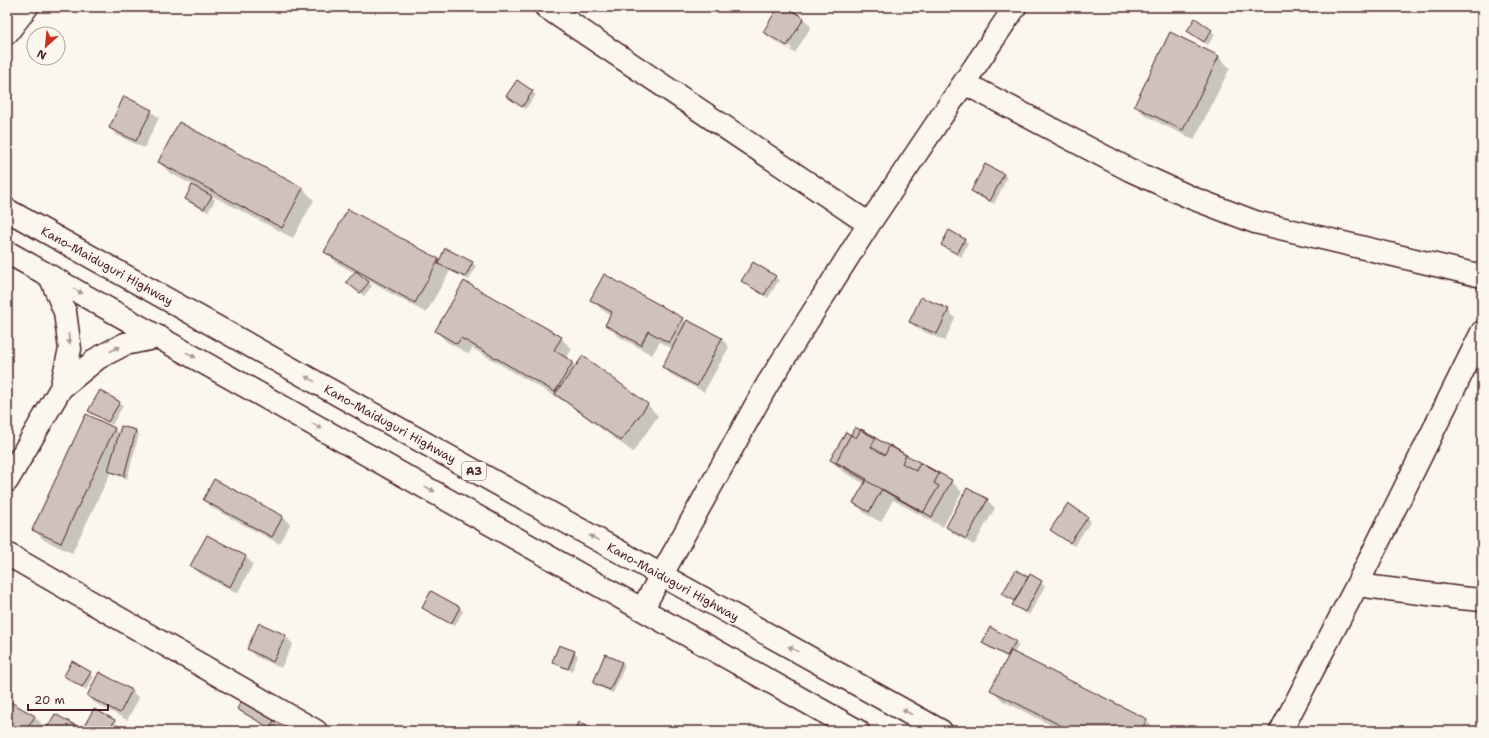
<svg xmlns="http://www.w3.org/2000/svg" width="1489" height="738" font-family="'Shantell Sans',sans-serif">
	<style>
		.shadow { fill: #0003; fill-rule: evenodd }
		.building { fill: #cfc2bc; stroke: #4a1f2b }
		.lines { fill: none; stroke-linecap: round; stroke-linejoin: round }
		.minor-casing { stroke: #4a1f2b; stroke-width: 25 }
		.highway-casing { stroke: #4a1f2b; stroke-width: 25 }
		.minor { stroke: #fbf7ec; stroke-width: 22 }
		.highway { stroke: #fbf7ec; stroke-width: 22 }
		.oneway { fill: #ab9695 }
		.labels { text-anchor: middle; stroke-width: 3; stroke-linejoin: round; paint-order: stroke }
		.shield { fill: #fbf7ec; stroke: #7f6065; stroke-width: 1 }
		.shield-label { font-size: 11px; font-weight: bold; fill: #4a1f2b }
		.street-label { font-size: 12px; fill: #4a1f2b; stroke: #fbf7ec }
	</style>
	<rect width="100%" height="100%" fill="#fbf7ec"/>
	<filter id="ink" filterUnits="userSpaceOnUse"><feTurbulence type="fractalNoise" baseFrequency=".025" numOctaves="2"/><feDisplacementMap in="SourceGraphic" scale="8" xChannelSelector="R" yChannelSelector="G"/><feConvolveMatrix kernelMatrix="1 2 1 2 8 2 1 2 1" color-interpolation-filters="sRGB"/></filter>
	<g filter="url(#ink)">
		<path class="shadow" d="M779,7H785L804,19L811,27L795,53L771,39L764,31ZM771,36L792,48L791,50L771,38Z
			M1188,31H1211L1215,34L1208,45Z
			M1171,33L1219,57L1230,68L1194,140L1146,116L1135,106Z
			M532,92L536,95L525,109L511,99Z
			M151,111L159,118L144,148L117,135L110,128Z
			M179,123L303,189L314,200L293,238L209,194L215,200L208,212L190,203L186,199L193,185L170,173L159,162Z
			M1003,174L1007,178L994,204L976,195L972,191Z
			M349,210L440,261L472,263L476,266L469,280L450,271L426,313L367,280L372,286L364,296L351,285L355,273L337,263L326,252Z
			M950,231L968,243L961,257L942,244Z
			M775,277L779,280L768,298L743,281Z
			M591,299L682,318L687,323L688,321L722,339L729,347L704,392L670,374L663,367L673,349L660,342L652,355L618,336L607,325L612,316L602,310Z
			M948,310L955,318L945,341L918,329L910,322Z
			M436,331L561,338L572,349L566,359L577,366L583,358L648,405L658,416L633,452L565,402L472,348L469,354L447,342Z
			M101,391L123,406L112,425L89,410Z
			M86,416L115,429L119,434L121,427L136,431L139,434L127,479L113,474L111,472L72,553L44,540L33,529Z
			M831,460L951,481L962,492L943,527L893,500L881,522L866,514L855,503L865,484L842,471Z
			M215,481L283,517L290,524L280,544L212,508L204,500Z
			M968,489L987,500L995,508L974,545L954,534L947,527Z
			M1087,518L1091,521L1074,546L1051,530Z
			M208,536L246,557L253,564L237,594L199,573L192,565Z
			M1016,571L1028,578L1030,576L1045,586L1029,615L1017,608L1014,605L1015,602L1004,594Z
			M459,607L463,611L455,626L427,611L423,608Z
			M285,636L293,644L281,668L255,656L248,649Z
			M1015,642L1019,645L1014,653L1147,720L1157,731H1063L1003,701L992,690L1008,658L986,646L983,643Z
			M574,652L578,656L572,671L557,665L553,662Z
			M622,662L625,666L613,693L597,686L594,683Z
			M72,663L94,677L86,690L65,676Z
			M131,691L139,698L127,720L95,703L88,696Z
			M7,701L35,717L46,728L44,731H7Z
			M238,708L280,719L274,730L241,712Z
			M114,721L124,731H46L83,730Z"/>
		<path class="building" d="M778,7H787L804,18L787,46L763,32Z
			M1195,18L1212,30L1204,42L1187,31Z
			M1170,32L1219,56L1183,130L1134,106Z
			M517,80L533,91L522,107L506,96Z
			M124,96L152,110L136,141L109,128Z
			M179,122L303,188L282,228L158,162Z
			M985,164L1004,174L990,201L971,191Z
			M192,185L212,196L204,209L185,199Z
			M348,209L439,259L415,303L324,252Z
			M949,230L965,239L957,254L941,245Z
			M445,248L473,262L465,277L438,264Z
			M753,262L776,276L764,295L741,281Z
			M356,271L369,282L360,293L346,282Z
			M604,274L683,318L669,343L648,331L641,345L605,325L612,312L590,300Z
			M464,281L562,337L554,350L573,362L555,392L461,338L457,344L435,331Z
			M921,297L949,309L937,334L909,322Z
			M687,320L722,338L697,386L662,367Z
			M583,356L648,404L621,441L555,394Z
			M100,390L120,402L108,422L88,411Z
			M86,414L115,428L61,543L32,530Z
			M121,426L136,430L124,476L108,471Z
			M855,427L952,480L932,517L882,489L869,512L853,503L867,479L836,462Z
			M861,429L876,437L871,447L885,455L890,445L906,455L902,463L916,471L920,463L939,474L934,483L939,486L923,513L830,460L846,432L856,438Z
			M214,479L283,516L272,537L203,500Z
			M967,488L988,499L966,539L946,527Z
			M1068,503L1088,517L1070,543L1050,530Z
			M207,535L246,556L230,587L190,566Z
			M1016,570L1028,577L1015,601L1002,594Z
			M1030,574L1042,581L1025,612L1012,605Z
			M431,591L460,607L451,624L422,608Z
			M259,623L286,635L273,662L247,649Z
			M990,627L1016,641L1007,656L982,643Z
			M559,645L575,651L568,669L552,662Z
			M1011,651L1147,719L1141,731H1072L990,690Z
			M605,654L622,662L610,690L593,683Z
			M72,661L91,672L82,687L64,676Z
			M99,672L132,690L120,713L87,696Z
			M244,696L277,715L270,728L237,709Z
			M7,700L35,716L26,731H7Z
			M94,709L115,720L109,731H45L55,714L82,729Z
			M579,722L598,731H575Z"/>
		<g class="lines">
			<g class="minor-casing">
				<path id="minor" d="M546,7L869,224
					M7,33L27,7
					M964,83L1130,170L1192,198L1255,222L1482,276
					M61,388L98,358L125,344L159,337
					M7,481L61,388L70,349L65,312L50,276
					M7,554L316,731
					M1357,585L1460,598L1482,600
					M642,609L661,576L767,385L869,224L1015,7
					M1281,731L1357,585L1482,332"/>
			</g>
			<g class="highway-casing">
				<path id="highway" d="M7,210L941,731
					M7,252L858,731"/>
			</g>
			<use href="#minor" class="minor"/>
			<use href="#highway" class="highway"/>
		</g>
		<defs><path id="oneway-solid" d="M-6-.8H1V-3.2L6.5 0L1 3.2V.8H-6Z"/></defs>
		<g class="oneway">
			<use href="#oneway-solid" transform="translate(78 291) rotate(29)"/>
			<use href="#oneway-solid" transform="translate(69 339) rotate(83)"/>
			<use href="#oneway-solid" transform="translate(115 349) rotate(-28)"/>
			<use href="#oneway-solid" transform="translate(191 355) rotate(29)"/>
			<use href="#oneway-solid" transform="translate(310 379) rotate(-151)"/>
			<use href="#oneway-solid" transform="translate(317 426) rotate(29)"/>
			<use href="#oneway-solid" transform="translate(430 489) rotate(29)"/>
			<use href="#oneway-solid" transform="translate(594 538) rotate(-151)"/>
			<use href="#oneway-solid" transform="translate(793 649) rotate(-151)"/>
			<use href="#oneway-solid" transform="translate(907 712) rotate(-151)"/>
		</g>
	</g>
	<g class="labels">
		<rect class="shield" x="462" y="462" width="24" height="18" rx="3"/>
		<g class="shield-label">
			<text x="474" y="475">A3</text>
		</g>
		<g class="street-label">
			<text transform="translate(107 266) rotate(29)" y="4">Kano-Maiduguri Highway</text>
			<text transform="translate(390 424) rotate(29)" y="4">Kano-Maiduguri Highway</text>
			<text transform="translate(673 582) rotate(29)" y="4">Kano-Maiduguri Highway</text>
		</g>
	</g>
	<rect width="1489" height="738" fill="none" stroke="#fbf7ec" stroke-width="24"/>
	<rect x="12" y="12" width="1465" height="714" fill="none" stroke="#4a1f2b" stroke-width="1.5" filter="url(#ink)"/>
	<g transform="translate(46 46) rotate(207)"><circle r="19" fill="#fbf7ec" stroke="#b4a19f"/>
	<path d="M0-3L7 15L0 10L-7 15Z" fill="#c8321e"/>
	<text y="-6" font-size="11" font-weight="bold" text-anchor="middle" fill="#4a1f2b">N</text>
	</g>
	<path d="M28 704v6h80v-6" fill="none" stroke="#4a1f2b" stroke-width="2"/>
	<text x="34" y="704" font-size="12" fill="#4a1f2b" stroke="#fbf7ec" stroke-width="3" paint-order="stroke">20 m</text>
</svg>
